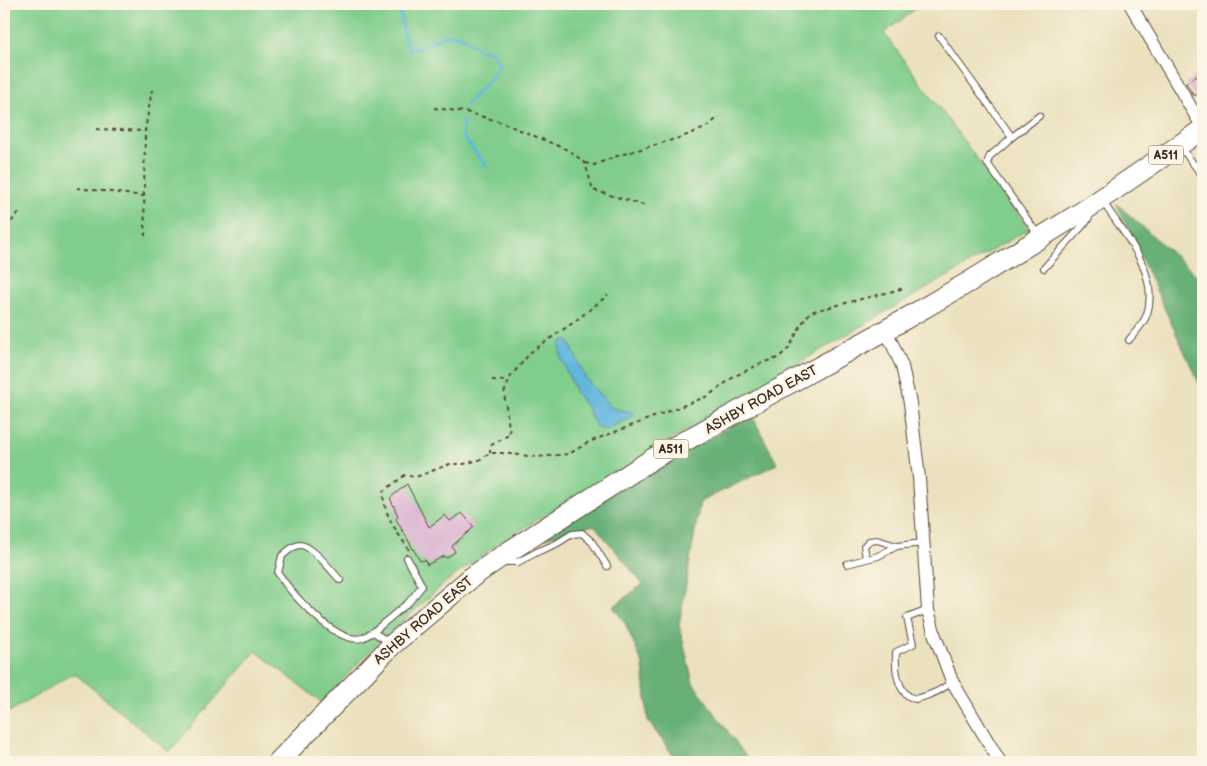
<svg xmlns="http://www.w3.org/2000/svg" width="1207" height="766" font-family="'Balsamiq Sans',sans-serif">
	<style>
		.green { fill: #80cd8c; stroke: #5e7c55 }
		.forest { fill: #68b078; stroke: #526d4b }
		.water { fill: #61b6dd; stroke: #4e707e }
		.lines { fill: none; stroke-linecap: round; stroke-linejoin: round }
		.stream { stroke: #61b6dd; stroke-width: 3 }
		.building { fill: #d6a9cf }
		.service-casing { stroke: #554536; stroke-width: 8 }
		.minor-casing { stroke: #554536; stroke-width: 14 }
		.trunk-casing { stroke: #554536; stroke-width: 22 }
		.path { stroke: #554536; stroke-width: 2; stroke-dasharray: 4 4; stroke-linecap: butt }
		.service { stroke: #fff; stroke-width: 6 }
		.minor { stroke: #fff; stroke-width: 12 }
		.trunk { stroke: #fff; stroke-width: 20 }
		.labels { text-anchor: middle; stroke-width: 5; stroke-linejoin: round; paint-order: stroke }
		.shield { fill: #fcf5e5; stroke: #75675a; stroke-width: 1 }
		.shield-label { font-size: 12px; font-weight: bold; fill: #3b2a1e }
		.street-label { font-size: 14px; fill: #3b2a1e; stroke: #fcf5e5 }
	</style>
	<rect width="100%" height="100%" fill="#fcf5e5"/>
	<filter id="ink" filterUnits="userSpaceOnUse"><feTurbulence type="fractalNoise" baseFrequency=".02" numOctaves="2"/><feDisplacementMap in="SourceGraphic" scale="10" xChannelSelector="R" yChannelSelector="G"/><feConvolveMatrix kernelMatrix="1 2 1 2 8 2 1 2 1" color-interpolation-filters="sRGB"/></filter>
	<filter id="wash" filterUnits="userSpaceOnUse"><feTurbulence type="fractalNoise" baseFrequency=".0096" numOctaves="4" result="noise"/><feDisplacementMap in="SourceGraphic" scale="20" xChannelSelector="R" yChannelSelector="G"/><feGaussianBlur stdDeviation="1.12" result="paint"/><feColorMatrix in="noise" values="0 0 0 0 0 0 0 0 0 0 0 0 0 0 0 0 0 1.4 0 .05"/><feComposite in="paint" operator="in"/></filter>
	<g filter="url(#wash)">
		<rect width="100%" height="100%" fill="#ebe1be"/>
		<path class="green" d="M4,4H922L884,33L1029,229L836,341L504,540L446,582L374,647L321,702L256,651L169,752L74,673L4,715Z"/>
		<path class="forest" d="M1116,203L1203,281V392Z
			M752,415L777,464L700,502L679,625L693,683L750,762H678L648,721L643,665L625,623L613,607L643,584L594,525L538,540L643,474Z"/>
		<path class="water" d="M563,340H568L570,344L586,379L612,408L635,413L630,418L605,430L596,427L587,408L576,393L561,358L560,344Z"/>
		<g class="lines">
			<path class="stream" d="M399,4L404,35L409,50L422,48L445,35H460L479,49L492,53L500,64L490,79L466,105
				M462,120L463,137L487,167"/>
		</g>
		<g id="blocks">
			<path class="building" d="M1196,76L1203,87V90L1194,96L1186,83Z
				M407,484L429,527L445,515L450,521L462,513L474,527L452,546L455,552L446,558L444,556L427,565L425,560L420,561L396,519L398,516L390,498Z"/>
		</g>
	</g>
	<g filter="url(#ink)">
		<use href="#blocks" fill-opacity="0" stroke="#554536" stroke-width="1"/>
		<g class="lines">
			<g class="service-casing">
				<path id="service" d="M939,36L1012,137L990,156L987,163L1039,236
					M1012,137L1039,116
					M1181,147L1203,177
					M1103,202C1124,234 1160,273 1147,314C1144,324 1135,332 1129,340
					M1044,268L1087,221L1089,217V214
					M506,557L509,562H518L539,551L556,544L572,534L582,533L592,542L607,566
					M866,558L864,546L869,541L877,540L897,546
					M847,564L878,556L897,546L923,543
					M340,580C332,571 310,543 299,545C292,546 287,552 282,556L278,573C291,593 336,645 362,638C366,637 369,634 373,632L389,642
					M928,610L907,618L913,644L896,652C895,669 897,694 915,699C929,696 942,691 952,681
					M373,632L409,602L422,586L407,558"/>
			</g>
			<g class="minor-casing">
				<path id="minor" d="M1130,4L1203,128
					M886,330L902,366L910,403L919,478L928,610L935,636L952,681L1000,762"/>
			</g>
			<g class="trunk-casing">
				<path id="trunk" d="M278,762L393,644L472,577L505,554L654,458L886,330L969,282L1088,208L1203,129"/>
			</g>
			<path class="path" d="M434,108L466,112L501,122L570,151L585,163L593,190L647,206
				M96,129L145,131L152,90
				M585,163L594,165L614,157L682,137L705,128L719,117
				M77,188L144,196L145,236
				M144,196L145,131
				M4,225L11,222L21,210
				M492,380L507,381
				M490,453V446L510,434L504,393L511,376L531,352L574,322L608,295
				M409,550C398,533 381,512 384,491L405,475L416,477L450,464H464L479,460L490,453H502L537,457L569,454L589,442L708,396L735,376L764,362L778,358L789,348L801,325L810,312L905,288"/>
			<use href="#service" class="service"/>
			<use href="#minor" class="minor"/>
			<use href="#trunk" class="trunk"/>
		</g>
	</g>
	<g class="labels">
		<g class="shield">
			<rect x="1148.5" y="145.5" width="35" height="19" rx="4"/>
			<rect x="653.5" y="439.5" width="35" height="19" rx="4"/>
		</g>
		<g class="shield-label">
			<text x="1166" y="159">A511</text>
			<text x="671" y="453">A511</text>
		</g>
		<g class="street-label">
			<text transform="translate(761 399) rotate(-29)" y="5">ASHBY ROAD EAST</text>
			<text transform="translate(423 620) rotate(-41)" y="5">ASHBY ROAD EAST</text>
		</g>
	</g>
	<rect width="1207" height="766" fill="none" stroke="#fcf5e5" stroke-width="20"/>
</svg>
